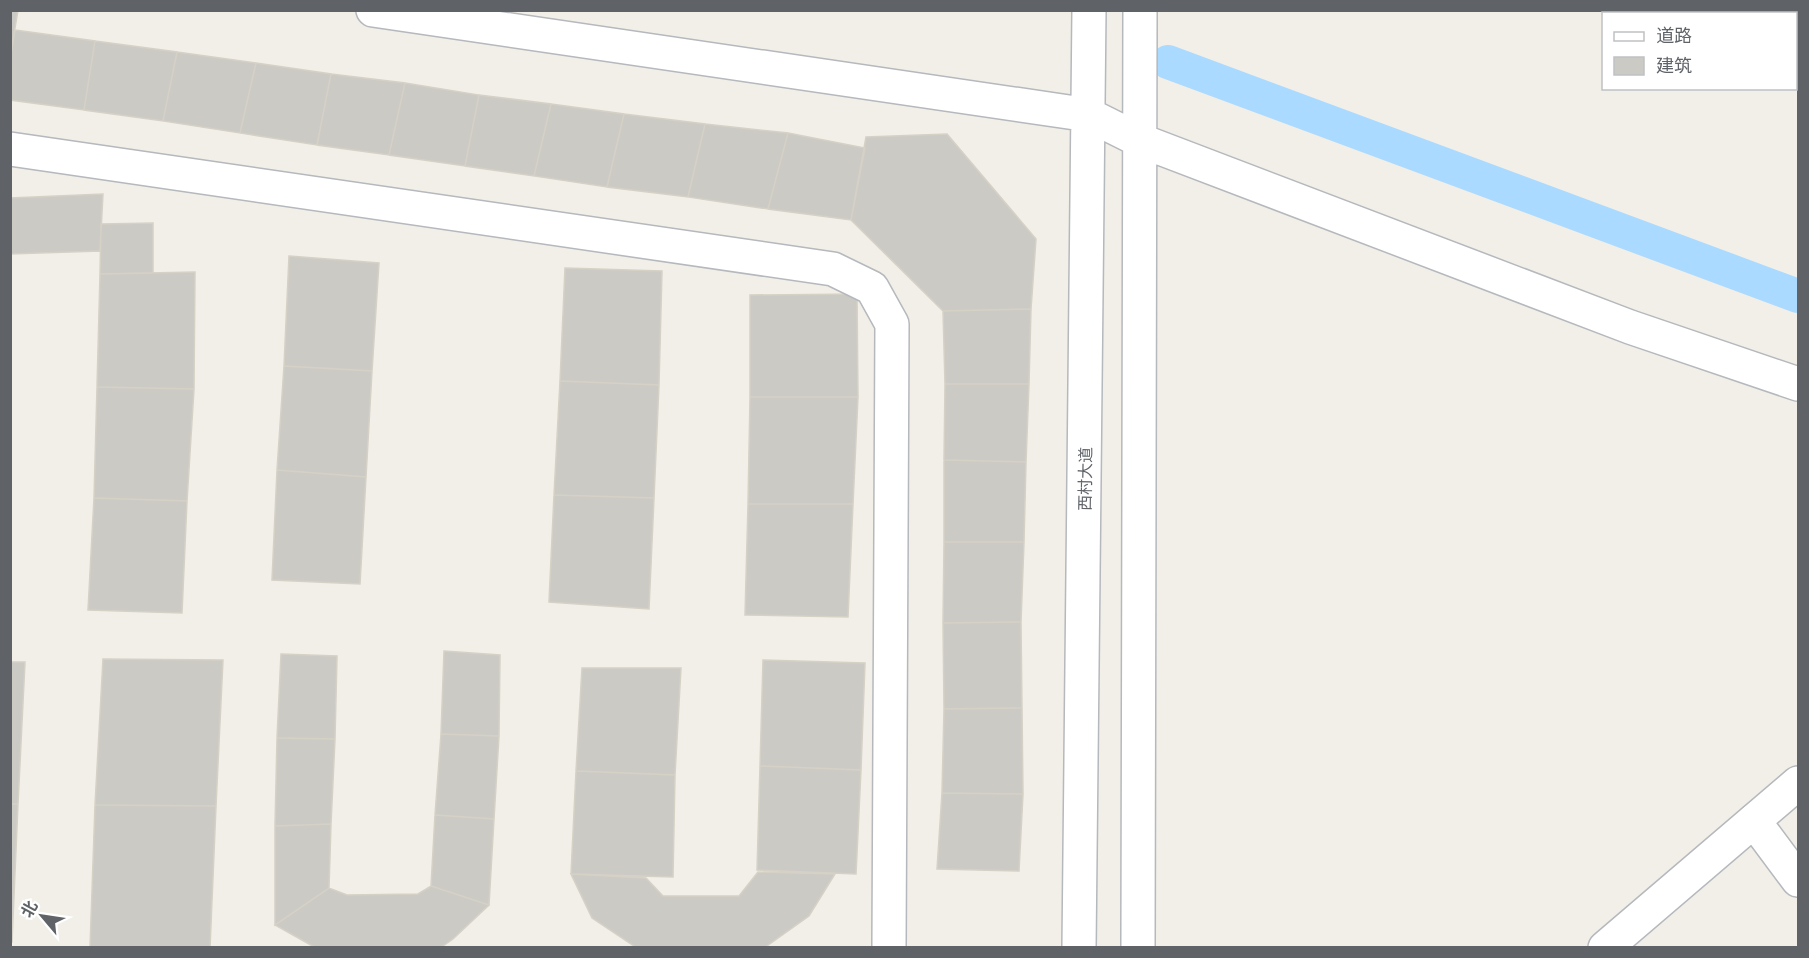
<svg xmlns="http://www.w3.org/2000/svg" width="1809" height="958" font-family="Quicksand,'Noto Sans SC',sans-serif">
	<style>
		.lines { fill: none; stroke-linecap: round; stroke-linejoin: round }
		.canal { stroke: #aadaff; stroke-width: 34 }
		.building { fill: #cccac5; stroke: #d6d1c6; stroke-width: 1.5 }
		.minor-casing { stroke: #b5b8bc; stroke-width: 36 }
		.tertiary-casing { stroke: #b5b8bc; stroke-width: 36 }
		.minor { stroke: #fff; stroke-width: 33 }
		.tertiary { stroke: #fff; stroke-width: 33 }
		.labels { text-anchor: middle; stroke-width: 4.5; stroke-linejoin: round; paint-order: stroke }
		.street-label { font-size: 16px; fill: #5f6368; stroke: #fff }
	</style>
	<rect width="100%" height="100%" fill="#f1efe8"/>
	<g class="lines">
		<path class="canal" d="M1168,62L1798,296"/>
	</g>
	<path class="building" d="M10,10H18L10,58Z
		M15,30L95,41L84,110L10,100V60Z
		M95,41L177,52L163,121L84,110Z
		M177,52L256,63L240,133L163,121Z
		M256,63L331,74L317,145L240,133Z
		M331,74L405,83L389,155L317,145Z
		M405,83L479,95L465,166L389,155Z
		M479,95L551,104L534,176L465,166Z
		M551,104L624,114L607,187L534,176Z
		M624,114L705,124L688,197L607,187Z
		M705,124L788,133L768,209L688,197Z
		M788,133L865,148L851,220L768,209Z
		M947,134L1036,239L1031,309L943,311L851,220L866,137Z
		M103,194L100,251L10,254V198Z
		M153,223V273L100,274L101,224Z
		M289,256L379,263L372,371L284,366Z
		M565,268L662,271L659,385L560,381Z
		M195,272L194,389L97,387L100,274Z
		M857,294L858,397H750V295Z
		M1031,309L1029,384H945L943,311Z
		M284,366L372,371L366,477L277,470Z
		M560,381L659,385L654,498L554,495Z
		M945,384H1029L1026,462L944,460Z
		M97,387L194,389L187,501L94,498Z
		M750,397H858L853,504H748Z
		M944,460L1026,462L1024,542H944Z
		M277,470L366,477L360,584L272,580Z
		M554,495L654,498L649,609L549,602Z
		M94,498L187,501L182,613L88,610Z
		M748,504H853L848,617L745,615Z
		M944,542H1024L1021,622L943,623Z
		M1021,622L1022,708L944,709L943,623Z
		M444,651L500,655L499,736L441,734Z
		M281,654L337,656L335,739L277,738Z
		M103,659L223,660L216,806L95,805Z
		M763,660L865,663L861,770L760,766Z
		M10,662H25L18,804H10Z
		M582,668H681L675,775L576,771Z
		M1022,708L1023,794L942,793L944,709Z
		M441,734L499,736L494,819L435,815Z
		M277,738L335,739L331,824L275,826Z
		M760,766L861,770L856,874L757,870Z
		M576,771L675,775L673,877L571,874Z
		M942,793L1023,794L1019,871L937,869Z
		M10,804H18L12,942H10Z
		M95,805L216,806L210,948H90Z
		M435,815L494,819L489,905L431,886Z
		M331,824L329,888L275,925V826Z
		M758,872L835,874L809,916L764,948H637L592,918L571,874L646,878L663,896H739Z
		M431,886L489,905L453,939L440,948H316L275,925L329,888L347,895L418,894Z"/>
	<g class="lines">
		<g class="minor-casing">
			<path id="minor" d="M1754,821L1798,880"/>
		</g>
		<g class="tertiary-casing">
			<path id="tertiary" d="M373,10L1089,115L1139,140L1630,327L1798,384
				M10,149L833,269L872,288L892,324L889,948
				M1079,948L1089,10
				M1138,948L1140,10
				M1605,948L1798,783"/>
		</g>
		<use href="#minor" class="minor"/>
		<use href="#tertiary" class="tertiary"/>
	</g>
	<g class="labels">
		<g class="street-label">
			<text transform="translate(1085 479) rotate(-89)" y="6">西村大道</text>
		</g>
	</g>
	<rect width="1809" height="958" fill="none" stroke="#5f6368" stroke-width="24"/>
	<rect x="1602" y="12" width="195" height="78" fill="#ffffff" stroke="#bfc1c3" stroke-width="1.5"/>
	<rect x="1614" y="32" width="30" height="9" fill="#ffffff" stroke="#bfc1c3" stroke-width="1.5"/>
	<text x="1656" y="42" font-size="18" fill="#5f6368">道路</text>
	<rect x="1614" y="57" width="30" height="18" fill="#cccac5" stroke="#bfc1c3" stroke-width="1.5"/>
	<text x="1656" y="72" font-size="18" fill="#5f6368">建筑</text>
	<g transform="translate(42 916) rotate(299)" stroke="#ffffff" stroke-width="4.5" paint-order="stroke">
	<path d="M0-4.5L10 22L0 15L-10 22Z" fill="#5f6368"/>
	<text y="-9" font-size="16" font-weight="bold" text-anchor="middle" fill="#5f6368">北</text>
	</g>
</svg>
